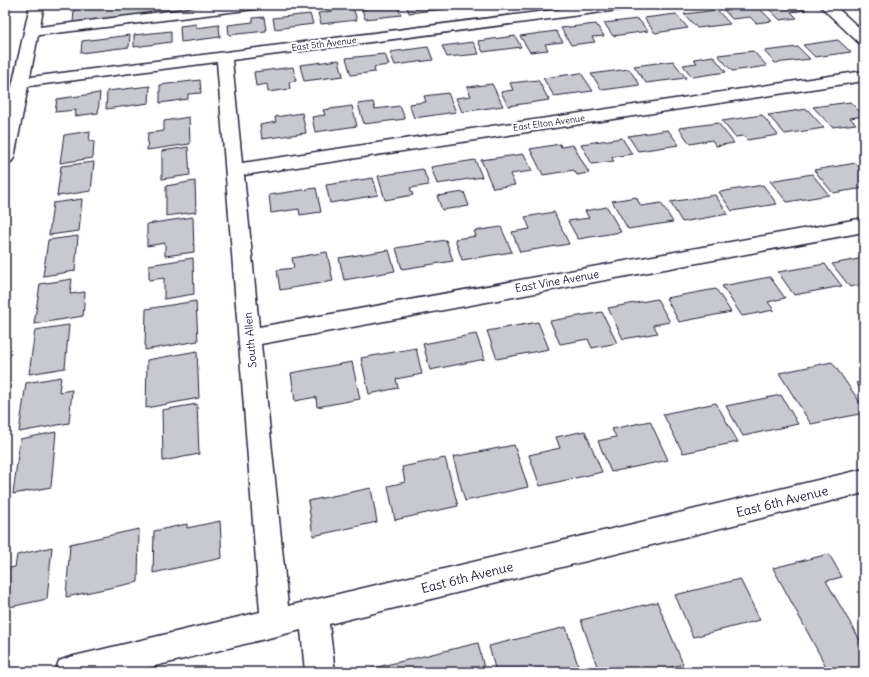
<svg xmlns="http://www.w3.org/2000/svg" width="869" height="677" font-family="Delius,sans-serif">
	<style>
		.building { fill: #c8c8cf; stroke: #22223b }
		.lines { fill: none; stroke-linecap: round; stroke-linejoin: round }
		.minor-casing { stroke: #22223b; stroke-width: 3 }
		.major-casing { stroke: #22223b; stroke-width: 3 }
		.minor { fill: #fff; fill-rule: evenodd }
		.major { fill: #fff; fill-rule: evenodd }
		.labels { text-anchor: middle; stroke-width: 4; stroke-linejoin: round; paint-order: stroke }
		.far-street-label { font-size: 9px; fill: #22223b; stroke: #fff }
		.street-label { font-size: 11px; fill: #22223b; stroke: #fff }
		.near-street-label { font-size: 13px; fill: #22223b; stroke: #fff }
	</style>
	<rect width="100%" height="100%" fill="#fff"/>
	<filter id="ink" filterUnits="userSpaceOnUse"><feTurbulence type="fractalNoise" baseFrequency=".025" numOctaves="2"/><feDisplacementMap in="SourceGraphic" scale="8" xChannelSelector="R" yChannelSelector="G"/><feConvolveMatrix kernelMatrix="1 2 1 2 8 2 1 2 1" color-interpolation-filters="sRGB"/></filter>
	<g filter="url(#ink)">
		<path class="building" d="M113,5H196V7L73,23L74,10Z
			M332,5H352L357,20L321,24L318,13L333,11Z
			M375,5H397L401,15L365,19L362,9L375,7Z
			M406,5H443L445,9L409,13Z
			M756,5L772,21L756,23L750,17L732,19L723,9Z
			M765,5H801L806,10L791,12L797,18L780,20Z
			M717,10L730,24L697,28L684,14Z
			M310,14L313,24L275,29L273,18Z
			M676,14L688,28L655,33L644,18Z
			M264,17L266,31L229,35L228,25L253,22V18Z
			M638,19L648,31L613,36L604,23Z
			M196,24V28L219,25L220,37L181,42L180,26Z
			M596,24L604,36L592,37L595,42L571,45L561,28Z
			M171,31V42L134,47V35Z
			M556,31L563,42L545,44L548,50L530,52L520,36Z
			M130,35L129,47L81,53L82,41Z
			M515,36L521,47L483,52L478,41Z
			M838,40L851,52L815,57L803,45Z
			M473,42L479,54L447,57L442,46Z
			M428,47L433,60L395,65L390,52Z
			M798,47L810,59L775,63L764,51Z
			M753,51L767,66L732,71L718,55Z
			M385,54L389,65L374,67L375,72L351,75L346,58Z
			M713,56L726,72L692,77L683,65L697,63L694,59Z
			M339,60L343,76L304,81L300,65Z
			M673,61L686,78L646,83L634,66Z
			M293,67L296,81L289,82L290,89L268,92L267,84L256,86L254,72Z
			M629,69L640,85L602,90L591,74Z
			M581,73L593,91L554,96L543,78Z
			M200,80L201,93L188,94V99L160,103V85Z
			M538,80L549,100L508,106L501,92L513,90L510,83Z
			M492,84L503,106L462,112L456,98L471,96L467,87Z
			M150,86L149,103L106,109L107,91Z
			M100,93L98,113L75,116L76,110L55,112L57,99Z
			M448,93L456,112L414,118L409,104L426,102L424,96Z
			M373,102L375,109L400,106L405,119L364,124L358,104Z
			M850,102L864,116L850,118L856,124L832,127L813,107Z
			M352,106L357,126L315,132L312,117L325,115L323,110Z
			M807,109L824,128L785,134L768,115Z
			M302,113L306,133L262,139L260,125L276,122L275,117Z
			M762,115L778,135L747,140L743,136L735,137L722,121Z
			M189,117L190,144L147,150L148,133L164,131V121Z
			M718,123L734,143L716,146L712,140L690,144L679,128Z
			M668,130L679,145L638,151L628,136Z
			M90,131L89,142L94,141L93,158L60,163L64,135Z
			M622,138L632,154L611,157L614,161L592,164L581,144Z
			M560,144L561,147L573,145L589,173L577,175L574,170L543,175L530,149Z
			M188,147L190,175L162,179V151Z
			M524,154L532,171L510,174L515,185L493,188L481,160Z
			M475,160L482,177L437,184L431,167Z
			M94,162L91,191L57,196L61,166Z
			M856,163L864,173V188L833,193L814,170Z
			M423,169L429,185L410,188L413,195L385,200L378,176Z
			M812,174L829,195L787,202L770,181Z
			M373,178L378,195L330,203L326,185Z
			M195,181L196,212L166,216V186Z
			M763,185L777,204L732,211L719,192Z
			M316,188L321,212L300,215L299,209L271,213L269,195Z
			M464,192L469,206L442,210L437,196Z
			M715,195L728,214L682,222L670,202Z
			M636,197L641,206L661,203L673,222L628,229L612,201Z
			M82,199L79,231L49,235L53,203Z
			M607,207L621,232L578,239L568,221L589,218L585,211Z
			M554,212L569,244L520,252L512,232L530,229L525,217Z
			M193,217L194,252L165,256V243L147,246V224Z
			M501,227L512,252L462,260L455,239L476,236L474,231Z
			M78,236L75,271L43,276L48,240Z
			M446,240L453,261L402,269L396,248Z
			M389,250L395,271L344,280L339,258Z
			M327,252L333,281L280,290L277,270L294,268L292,258Z
			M193,258L194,294L164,299V278L149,280V265Z
			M864,258V284L850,287L832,264Z
			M825,264L842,286L794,295L778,272Z
			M770,277L785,298L768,302L774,310L742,316L722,286Z
			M72,279L70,294L85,292L83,316L34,324L40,284Z
			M716,289L731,312L679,322L666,298Z
			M657,299L670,322L653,325L658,333L623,339L608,308Z
			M196,301L198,341L145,350L146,309Z
			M602,312L617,343L592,348L588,339L560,344L550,321Z
			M538,322L549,349L497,359L487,331Z
			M69,325L65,368L29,374L35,330Z
			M476,334L485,359L430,370L423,344Z
			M416,348L422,374L396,379L398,388L369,394L361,358Z
			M197,351L199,398L146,408L147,360Z
			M352,362L360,399L317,407L316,397L295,401L291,373Z
			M832,362L864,408V413L811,424L779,373Z
			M61,377L59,392L72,390L69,423L19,432L26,383Z
			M864,381V393L856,383Z
			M781,395L798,424L743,436L726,406Z
			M716,403L738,442L683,453L663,414Z
			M197,404L199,454L163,461L162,410Z
			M650,421L668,460L611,472L598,441L616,437L612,429Z
			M585,431L602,472L540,486L529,455L560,448L556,437Z
			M56,432L51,487L13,494L20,439Z
			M514,445L528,487L465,501L453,457Z
			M445,458L458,506L395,520L388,486L405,482L402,467Z
			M371,488L377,522L313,536L308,501Z
			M220,521L222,558L153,573L154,531L187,524V528Z
			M139,529L138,582L66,597L70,544Z
			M52,547L47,599L5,608V569L15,567L17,555Z
			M829,554L842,577L826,581L864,647V672H829L773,568Z
			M740,579L760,620L693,637L675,595Z
			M657,602L683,664L654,672H599L581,620Z
			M566,627L580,672H496L489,646Z
			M478,643L485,672H366L365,670Z"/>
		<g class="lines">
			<g class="minor-casing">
				<path id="minor" d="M219,5H262L260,8L255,9L31,36L26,35L24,32L26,29L31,28Z
					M592,5H633L631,8L626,9L232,60L242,163L864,71V81L244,175L259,327L864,218V232L261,344L288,606L864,469V493L329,624L335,672H305L301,630L131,672H55L59,661L70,657L260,612L217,62L21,87L15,85L13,82L15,79Z
					M819,5H834L864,32V45L859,43Z"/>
			</g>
			<g class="major-casing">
				<path id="major" d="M30,5H44L14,158L11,162L5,164V118Z"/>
			</g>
			<use href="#minor" class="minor"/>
			<use href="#major" class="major"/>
		</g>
	</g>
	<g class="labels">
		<g class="far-street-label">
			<text transform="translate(324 44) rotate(-7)" y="3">East 5th Avenue</text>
			<text transform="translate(549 123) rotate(-8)" y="3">East Elton Avenue</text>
		</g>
		<g class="street-label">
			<text transform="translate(557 281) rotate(-10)" y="4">East Vine Avenue</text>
			<text transform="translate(250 340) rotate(-95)" y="4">South Allen</text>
		</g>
		<g class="near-street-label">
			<text transform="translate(782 501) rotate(-14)" y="5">East 6th Avenue</text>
			<text transform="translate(467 577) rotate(-14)" y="5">East 6th Avenue</text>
		</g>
	</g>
	<rect width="869" height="677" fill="none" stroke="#fff" stroke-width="20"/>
	<rect x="10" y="10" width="849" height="657" fill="none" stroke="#22223b" stroke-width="1.5" filter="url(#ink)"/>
</svg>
